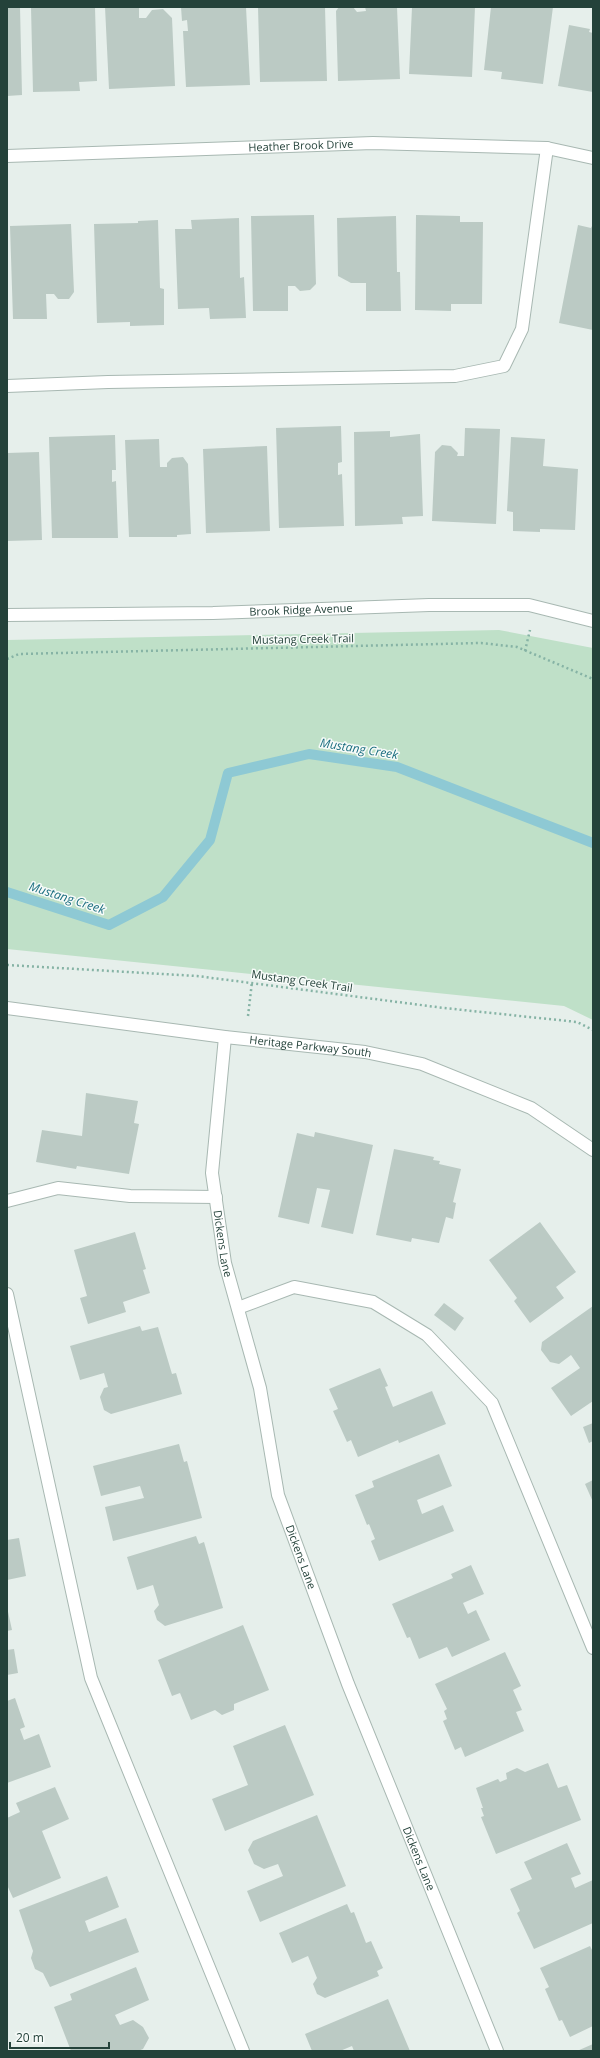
<svg xmlns="http://www.w3.org/2000/svg" width="600" height="2058" font-family="'Open Sans',sans-serif">
	<style>
		.green { fill: #bfe0c8 }
		.lines { fill: none; stroke-linecap: round; stroke-linejoin: round }
		.stream { stroke: #8ec9d4; stroke-width: 10 }
		.building { fill: #bbcac4 }
		.service-casing { stroke: #a8b8b2; stroke-width: 14 }
		.minor-casing { stroke: #a8b8b2; stroke-width: 14 }
		.tertiary-casing { stroke: #a8b8b2; stroke-width: 14 }
		.path { stroke: #86b3a5; stroke-width: 2.5; stroke-dasharray: 2 3; stroke-linecap: butt }
		.service { stroke: #fff; stroke-width: 12 }
		.minor { stroke: #fff; stroke-width: 12 }
		.tertiary { stroke: #fff; stroke-width: 12 }
		.labels { text-anchor: middle; stroke-width: 3; stroke-linejoin: round; paint-order: stroke }
		.street-label { font-size: 11px; fill: #24423a; stroke: #f7fbf9 }
		.water-label { font-size: 12px; font-style: italic; fill: #1c6f80; stroke: #f7fbf9 }
	</style>
	<rect width="100%" height="100%" fill="#e6efeb"/>
	<path class="green" d="M499,630L593,648V1020L564,1006L7,949V640Z"/>
	<g class="lines">
		<path class="stream" d="M7,892L109,925L163,897L210,840L228,773L309,754L397,767L593,843"/>
	</g>
	<path class="building" d="M7,7H20L22,95L7,96Z
		M31,7H95L97,81L79,82L80,91L33,92Z
		M105,7H139V18H146L152,10L163,9L172,18L175,86L109,89Z
		M181,7H246L250,85L186,87L183,31H188L187,20L182,21Z
		M258,7H325L327,81L260,82Z
		M339,7H353L357,12L366,11L365,7H397L400,79L338,81L336,11Z
		M412,7H475L472,77L409,74Z
		M491,7H553L543,84L501,79L502,72L484,70Z
		M569,25L590,29L589,32L593,33V92L558,86Z
		M314,215L316,284L310,290L300,291L295,286H288V311H253L251,216Z
		M416,215L460,216V222H483L482,304H451V311L415,310Z
		M396,216L397,272H400L401,311H366V283H351L338,276L337,218Z
		M239,218L240,278L244,277L246,318L210,319L209,308L178,309L175,229H192L191,220Z
		M158,220L160,288L164,289V325L130,326V322L97,323L94,224L138,223V221Z
		M71,224L74,292L69,299H58L54,294H46L47,319H13L10,226Z
		M593,224V330L559,323L578,225L591,228Z
		M341,426L342,462L338,463V475L342,474L344,526L279,528L276,428Z
		M465,428L500,429L496,524L432,521L435,452L442,445L451,446L458,453L457,456H464Z
		M390,431V437L420,434L423,516L402,517L403,524L355,526L354,432Z
		M115,435L116,470H112V482L116,481L118,538H52L49,437Z
		M511,437L545,439L543,466L578,469L575,530L540,529V532L513,531V512L507,511Z
		M159,439L160,467H167V463L172,458L183,457L188,464L191,534L177,535V537H129L125,440Z
		M267,446L270,531L206,533L203,449Z
		M39,452L42,540L7,541V453Z
		M86,1093L138,1101L134,1123L139,1124L129,1174L77,1166L76,1169L36,1162L42,1130L82,1136Z
		M315,1132L373,1145L353,1234L321,1227L330,1190L317,1188L309,1224L278,1217L297,1133L314,1137Z
		M394,1149L434,1157L433,1160L440,1161L439,1164L461,1169L453,1202L456,1203L453,1219L446,1217L439,1243L412,1238L411,1242L376,1235Z
		M540,1222L576,1272L556,1287L564,1298L530,1323L514,1301L517,1298L489,1260Z
		M135,1232L146,1269L143,1270L150,1293L123,1302L126,1312L88,1324L80,1298L87,1296L74,1250Z
		M444,1303L464,1318L455,1331L434,1315Z
		M593,1306V1401L571,1416L551,1388L580,1368L571,1355L559,1364L550,1362L541,1350L542,1342Z
		M140,1326L142,1331L158,1327L172,1374L176,1373L182,1394L111,1414L104,1410L100,1397L104,1388L108,1387L104,1373L80,1380L70,1346Z
		M380,1368L388,1386L385,1387L393,1407L432,1391L446,1424L399,1443L398,1440L358,1457L351,1440L347,1442L333,1411L338,1409L329,1389Z
		M593,1423V1441L589,1443L583,1427Z
		M179,1444L184,1462L187,1461L202,1518L113,1541L105,1507L144,1498L140,1486L101,1496L93,1466Z
		M439,1454L452,1486L417,1500L422,1514L443,1505L454,1531L379,1561L371,1541L375,1539L369,1524L367,1525L355,1495L374,1487L372,1481Z
		M593,1480V1502L585,1484Z
		M196,1536L199,1544L204,1542L223,1608L165,1626L157,1620L154,1611L159,1605L153,1585L137,1590L127,1557Z
		M19,1538L26,1576L7,1580V1540Z
		M471,1565L484,1594L463,1603L468,1614L476,1610L490,1640L452,1657L447,1647L419,1659L410,1637L407,1638L392,1604L453,1578L451,1574Z
		M7,1607L12,1630L7,1631Z
		M243,1625L269,1690L234,1704V1710L222,1715L215,1710L191,1720L180,1693L172,1696L158,1660Z
		M14,1649L18,1673L7,1675V1650Z
		M505,1652L521,1686L513,1690L522,1710L516,1712L524,1731L465,1757L461,1747L455,1750L443,1721L447,1719L444,1711L447,1709L435,1684Z
		M15,1698L25,1727L20,1729L24,1740L39,1734L51,1767L7,1783V1701Z
		M285,1725L314,1795L225,1831L212,1799L248,1785L233,1746Z
		M548,1763L558,1788L567,1785L581,1820L496,1854L481,1817L484,1816L481,1808H483L476,1788L498,1779L500,1782L507,1779L506,1773L517,1768L525,1772Z
		M55,1787L69,1819L42,1831L61,1878L13,1898L7,1885V1818L20,1812L16,1803Z
		M317,1815L346,1886L260,1922L247,1891L283,1876L278,1864L264,1869L254,1864L248,1850L253,1841Z
		M567,1843L581,1874L571,1878L575,1888L593,1880V1923L534,1949L517,1913L520,1911L510,1889L532,1879L524,1862Z
		M107,1876L119,1907L85,1921L89,1932L126,1918L139,1952L50,1987L43,1973L35,1969L31,1958L33,1951L19,1910Z
		M347,1904L351,1913L354,1912L366,1943L371,1941L383,1968L377,1971L379,1976L325,1998L317,1994L313,1984L317,1978L308,1956L292,1963L279,1933Z
		M590,1946L593,1952V2026L570,2037L562,2020L559,2021L545,1989L549,1987L540,1968Z
		M136,1967L149,2000L115,2015L120,2025L133,2020L143,2027L149,2038L143,2049L138,2051H71L54,2007L72,2000L70,1994Z
		M388,1999L410,2051H354L352,2046L340,2051H312L305,2034Z
		M593,2044V2051H577Z"/>
	<g class="lines">
		<g class="service-casing">
			<path id="service" d="M7,386L108,382L455,376L504,366L522,329L547,148
				M7,1201L58,1188L130,1196L216,1197
				M7,1294L91,1678L243,2051
				M238,1308L294,1287L373,1302L427,1335L492,1403L593,1648"/>
		</g>
		<g class="minor-casing">
			<g id="minor">
				<path id="s1" d="M7,156L373,143L547,148L593,158"/>
				<path id="s2" d="M7,615L213,613L429,605H529L593,621"/>
				<path id="s3" d="M225,1037L212,1173L225,1263L260,1388L278,1495L348,1684L497,2051"/>
			</g>
		</g>
		<g class="tertiary-casing">
			<g id="tertiary">
				<path id="s4" d="M7,1008L225,1037L365,1052L422,1064L531,1108L593,1150"/>
			</g>
		</g>
		<path class="path" d="M525,651L530,630
			M7,659L19,654L481,643L517,647L593,679
			M7,965L197,976L444,1008L577,1022L593,1030
			M248,1016L252,982"/>
		<use href="#service" class="service"/>
		<use href="#minor" class="minor"/>
		<use href="#tertiary" class="tertiary"/>
	</g>
	<g class="labels">
		<g class="street-label">
			<text dy="4" stroke="none"><textPath href="#s1" startOffset="294">Heather Brook Drive</textPath></text>
			<text dy="4" stroke="none"><textPath href="#s2" startOffset="294">Brook Ridge Avenue</textPath></text>
			<text transform="translate(303 639) rotate(-1)" y="4">Mustang Creek Trail</text>
			<text transform="translate(302 981) rotate(8)" y="4">Mustang Creek Trail</text>
			<text dy="4" stroke="none"><textPath href="#s4" startOffset="306">Heritage Parkway South</textPath></text>
			<text dy="4" stroke="none"><textPath href="#s3" startOffset="208">Dickens Lane</textPath></text>
			<text dy="4" stroke="none"><textPath href="#s3" startOffset="532">Dickens Lane</textPath></text>
			<text dy="4" stroke="none"><textPath href="#s3" startOffset="856">Dickens Lane</textPath></text>
		</g>
		<g class="water-label">
			<text transform="translate(359 749) rotate(9)" y="4">Mustang Creek</text>
			<text transform="translate(67 898) rotate(18)" y="4">Mustang Creek</text>
		</g>
	</g>
	<rect width="600" height="2058" fill="none" stroke="#24423a" stroke-width="16"/>
	<path d="M10 2042v6h99v-6" fill="none" stroke="#24423a" stroke-width="2"/>
	<text x="16" y="2042" font-size="12" fill="#24423a" stroke="#f7fbf9" stroke-width="3" paint-order="stroke">20 m</text>
</svg>
